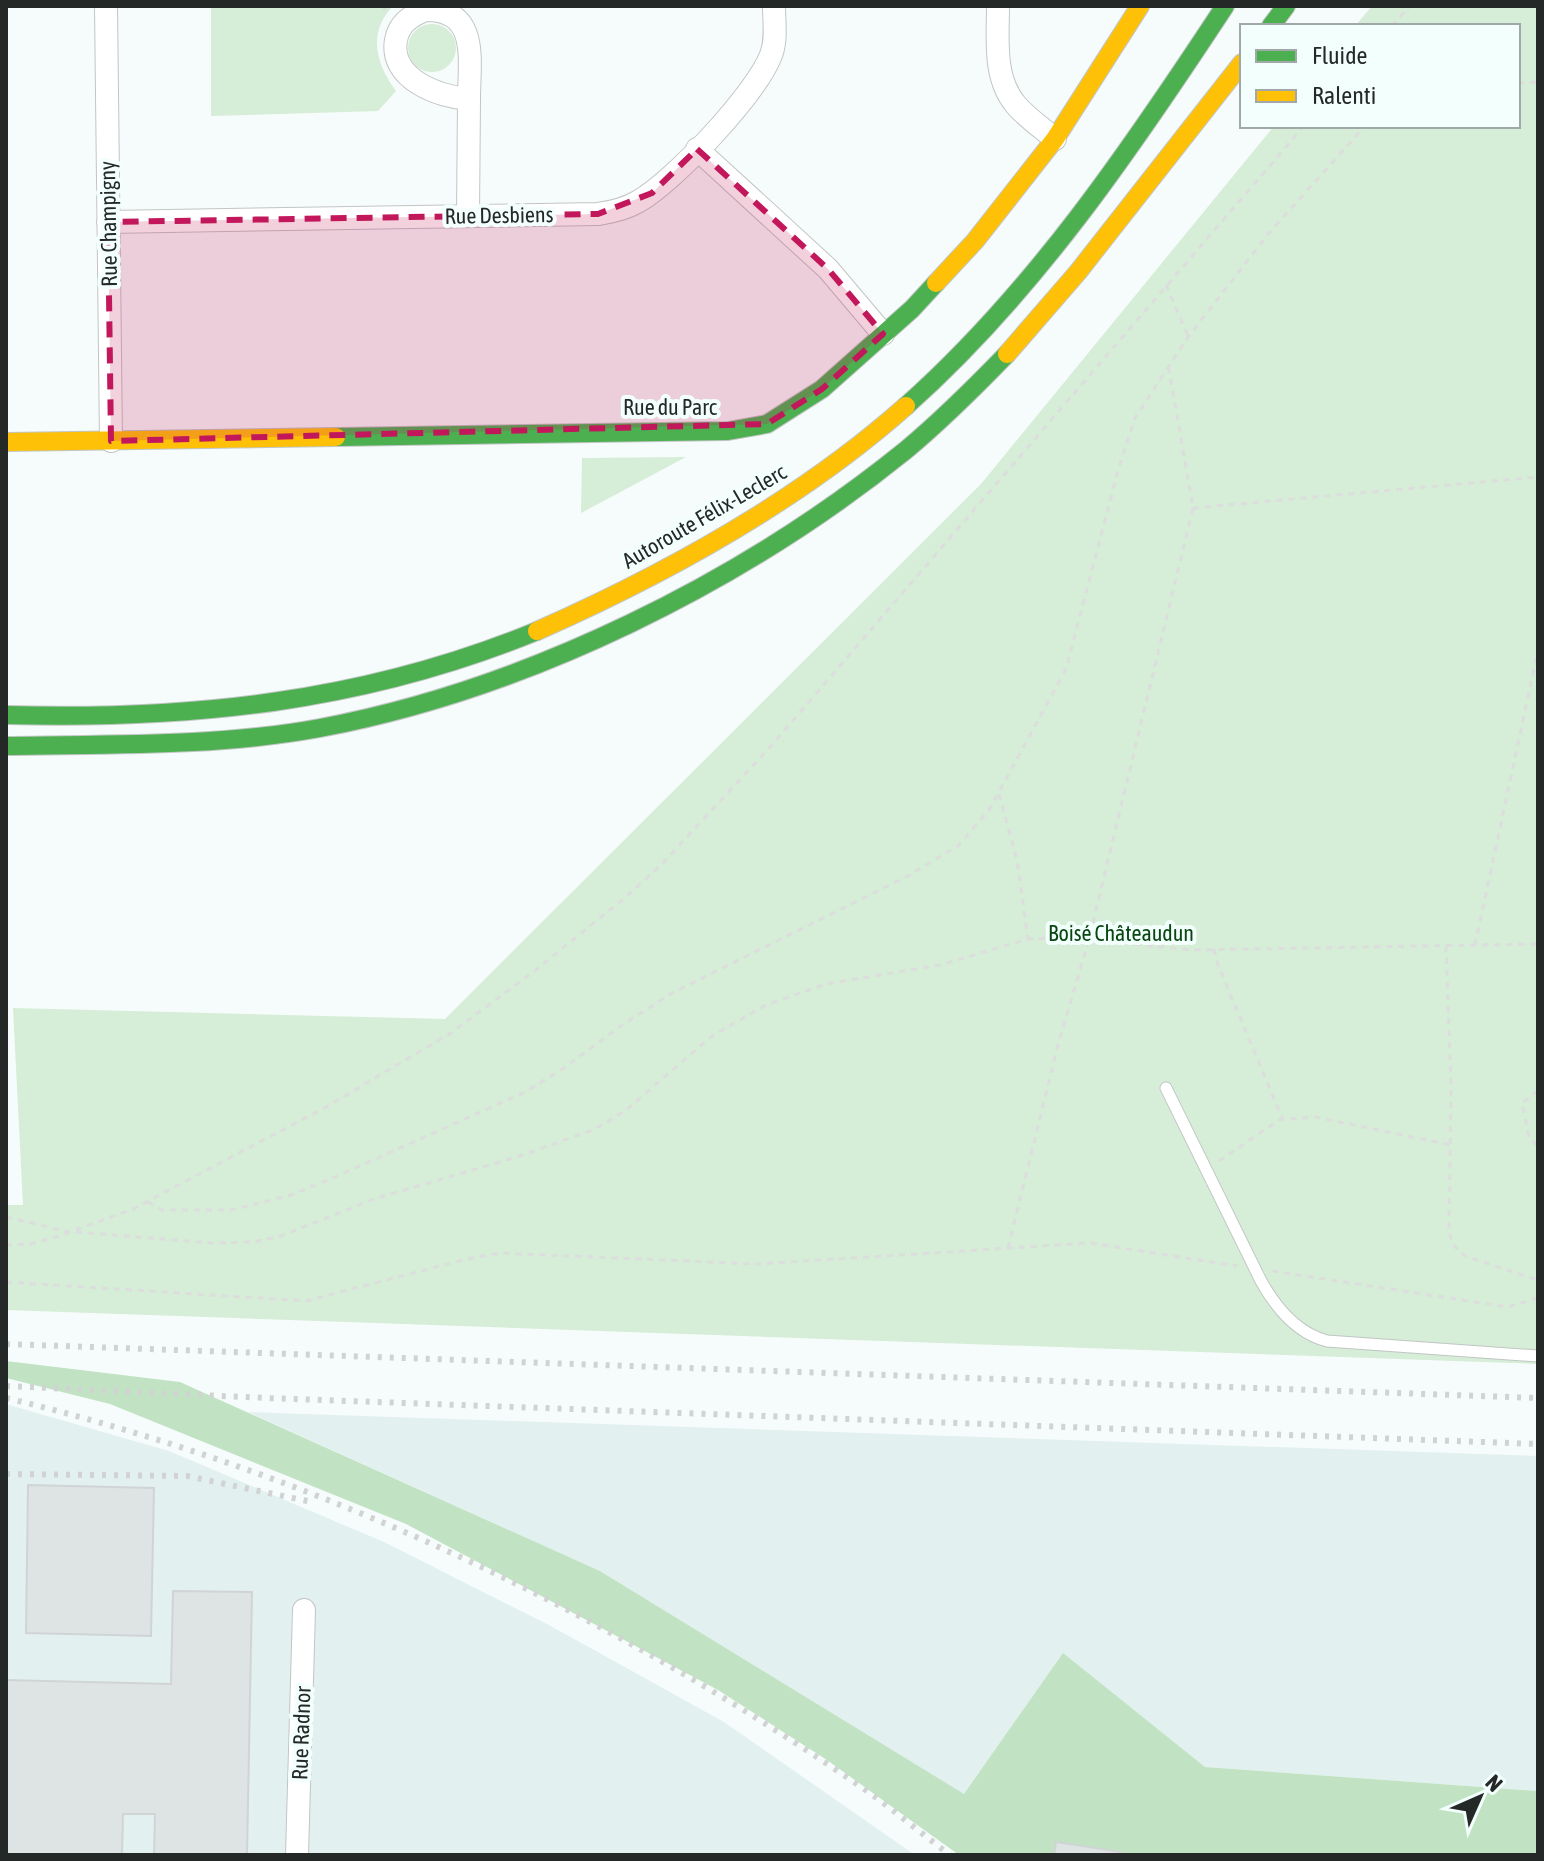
<svg xmlns="http://www.w3.org/2000/svg" width="1544" height="1861" font-family="'Asap Condensed',sans-serif">
	<style>
		.built { fill: #e2f1ef }
		.green { fill: #d6edd7 }
		.forest { fill: #c1e3c3 }
		.building { fill: #dee3e3; stroke: #d0d4d4; stroke-width: 2 }
		.lines { fill: none; stroke-linecap: round; stroke-linejoin: round }
		.lane-casing { stroke: #c1c6c5; stroke-width: 13 }
		.street-casing { stroke: #c1c6c5; stroke-width: 24 }
		.fast-casing { stroke: #c1c6c5; stroke-width: 20 }
		.slow-casing { stroke: #c1c6c5; stroke-width: 20 }
		.path { stroke: #dcdddd; stroke-width: 3; stroke-dasharray: 6 6; stroke-linecap: butt }
		.lane { stroke: #fefffe; stroke-width: 11 }
		.street { stroke: #fefffe; stroke-width: 22 }
		.fast { stroke: #4caf50; stroke-width: 18 }
		.slow { stroke: #ffc107; stroke-width: 18 }
		.rail { stroke: #d1d3d3; stroke-width: 6; stroke-dasharray: 4 8; stroke-linecap: butt }
		.marked { fill: #c2185b; fill-opacity: 0.2; stroke: #c2185b; stroke-width: 6; stroke-dasharray: 16 10; stroke-linejoin: round }
		.labels { text-anchor: middle; stroke-width: 8; stroke-linejoin: round; paint-order: stroke }
		.street-label { font-size: 22px; fill: #242827; stroke: #f3fffd }
		.park-label { font-size: 22px; fill: #094610; stroke: #f3fffd }
	</style>
	<rect width="100%" height="100%" fill="#f6fcfb"/>
	<path class="built" d="M6,1404L169,1451L384,1542L549,1625L724,1722L915,1855H6Z
		M248,1412L1538,1456V1791L1205,1767L1063,1654L964,1795L600,1571Z"/>
	<path class="green" d="M211,6H393C367,33 376,64 396,91L378,111L211,116Z
		M1372,6H1538V1364L6,1310V1205H23L13,1008L445,1019L981,484L1274,126H1518V26H1355Z
		M408 48a24 24 0 1 1 48 0a24 24 0 1 1-48 0Z
		M686,457L581,513L582,458Z"/>
	<path class="forest" d="M6,1361L180,1382L600,1571L964,1794L1063,1653L1205,1767L1538,1791V1855H959L827,1760L718,1690L406,1524L110,1404L6,1378Z"/>
	<path class="building" d="M28,1485L154,1488L151,1636L26,1633Z
		M173,1591L252,1592L247,1855H154L155,1814H123L122,1855H6V1680L171,1684Z
		M1056,1842L1121,1852L1120,1855H1054Z"/>
	<g class="lines">
		<g class="lane-casing">
			<path id="lane" d="M1166,1088L1261,1281C1276,1308 1296,1333 1327,1341L1538,1356"/>
		</g>
		<g class="street-casing">
			<path id="street" d="M106,6L111,441
				M998,6C998,39 993,78 1016,105C1027,118 1042,128 1055,139
				M425,10C480,9 469,61 469,99C439,97 389,79 396,40C399,24 410,16 425,10Z
				M697,149L828,269L883,334
				M468,216L469,99
				M108,222L598,214C612,212 626,209 639,201C675,180 756,94 771,55C777,40 774,22 774,6
				M297,1855L304,1610"/>
		</g>
		<g class="fast-casing">
			<path id="fast" d="M1271,26L1286,6
				M906,406C1034,292 1131,149 1225,6
				M336,437L728,431L767,424L822,389L912,309L936,283
				M6,715C191,720 364,702 537,631
				M6,746C111,744 217,747 320,728C527,689 743,582 906,450C942,420 975,387 1007,354"/>
		</g>
		<g class="slow-casing">
			<path id="slow" d="M936,283L975,241L1055,139L1140,6
				M1007,354L1078,272L1242,63
				M6,442L336,437
				M537,631C668,573 799,501 906,406"/>
		</g>
		<path class="path" d="M381,6L388,11
			M1392,26L1410,6
			M1518,83L1538,82
			M1166,285L1188,336
			M1193,508L1538,477
			M999,794L1017,860L1028,939
			M1475,945L1538,650
			M1446,946L1451,1085L1449,1230L1452,1244L1465,1256L1538,1280
			M1214,949L1218,965L1283,1120
			M1538,1091L1522,1103L1529,1136L1538,1147
			M1219,1161L1279,1120L1315,1117L1451,1145
			M148,1202L162,1210H232L291,1195L333,1178L523,1093L561,1070L625,1023L674,992L908,876L959,845L989,810L1066,669L1119,467L1135,418L1188,337L1269,233L1365,126
			M6,1217L69,1232
			M76,1232L212,1243L253,1242L281,1236L377,1198L517,1157L593,1130L625,1111L712,1036L766,1005L826,984L940,965L1028,939L1069,938L1193,950L1538,944
			M6,1245L30,1244L53,1238L133,1209L326,1107L451,1033L533,972L626,897L662,864L771,746L1304,126
			M1008,1248L1058,1045L1089,939L1193,508L1169,369
			M1272,1271L1508,1307L1538,1298
			M6,1282L306,1301L467,1259L501,1253L756,1264L1090,1243L1237,1266"/>
		<use href="#lane" class="lane"/>
		<use href="#street" class="street"/>
		<use href="#fast" class="fast"/>
		<use href="#slow" class="slow"/>
		<path class="rail" d="M6,1344L1538,1398
			M6,1386L266,1398L1538,1444
			M6,1398C311,1471 595,1605 854,1782C887,1804 918,1831 950,1855
			M6,1474L187,1476L312,1502"/>
	</g>
	<path class="marked" d="M697,149L828,269L883,334L822,389L767,424L111,441L108,222L598,214L652,193Z"/>
	<g class="labels">
		<g class="street-label">
			<text transform="translate(499 215) rotate(-1)" y="8">Rue Desbiens</text>
			<text transform="translate(108 224) rotate(-91)" y="8">Rue Champigny</text>
			<text x="670" y="415">Rue du Parc</text>
			<text transform="translate(704 516) rotate(-30)" y="8">Autoroute Félix-Leclerc</text>
			<text transform="translate(301 1733) rotate(-88)" y="8">Rue Radnor</text>
		</g>
		<g class="park-label">
			<text x="1121" y="941">Boisé Châteaudun</text>
		</g>
	</g>
	<rect width="1544" height="1861" fill="none" stroke="#242827" stroke-width="16"/>
	<rect x="1240" y="24" width="280" height="104" fill="#f3fffd" stroke="#a0a9a7" stroke-width="2"/>
	<rect x="1256" y="50" width="40" height="12" fill="#4caf50" stroke="#a0a9a7" stroke-width="2"/>
	<text x="1312" y="64" font-size="24" fill="#242827">Fluide</text>
	<rect x="1256" y="90" width="40" height="12" fill="#ffc107" stroke="#a0a9a7" stroke-width="2"/>
	<text x="1312" y="104" font-size="24" fill="#242827">Ralenti</text>
	<g transform="translate(1480 1797) rotate(45)" stroke="#f3fffd" stroke-width="6" paint-order="stroke">
	<path d="M0-6L14 30L0 20L-14 30Z" fill="#242827"/>
	<text y="-12" font-size="22" font-weight="bold" text-anchor="middle" fill="#242827">N</text>
	</g>
</svg>
